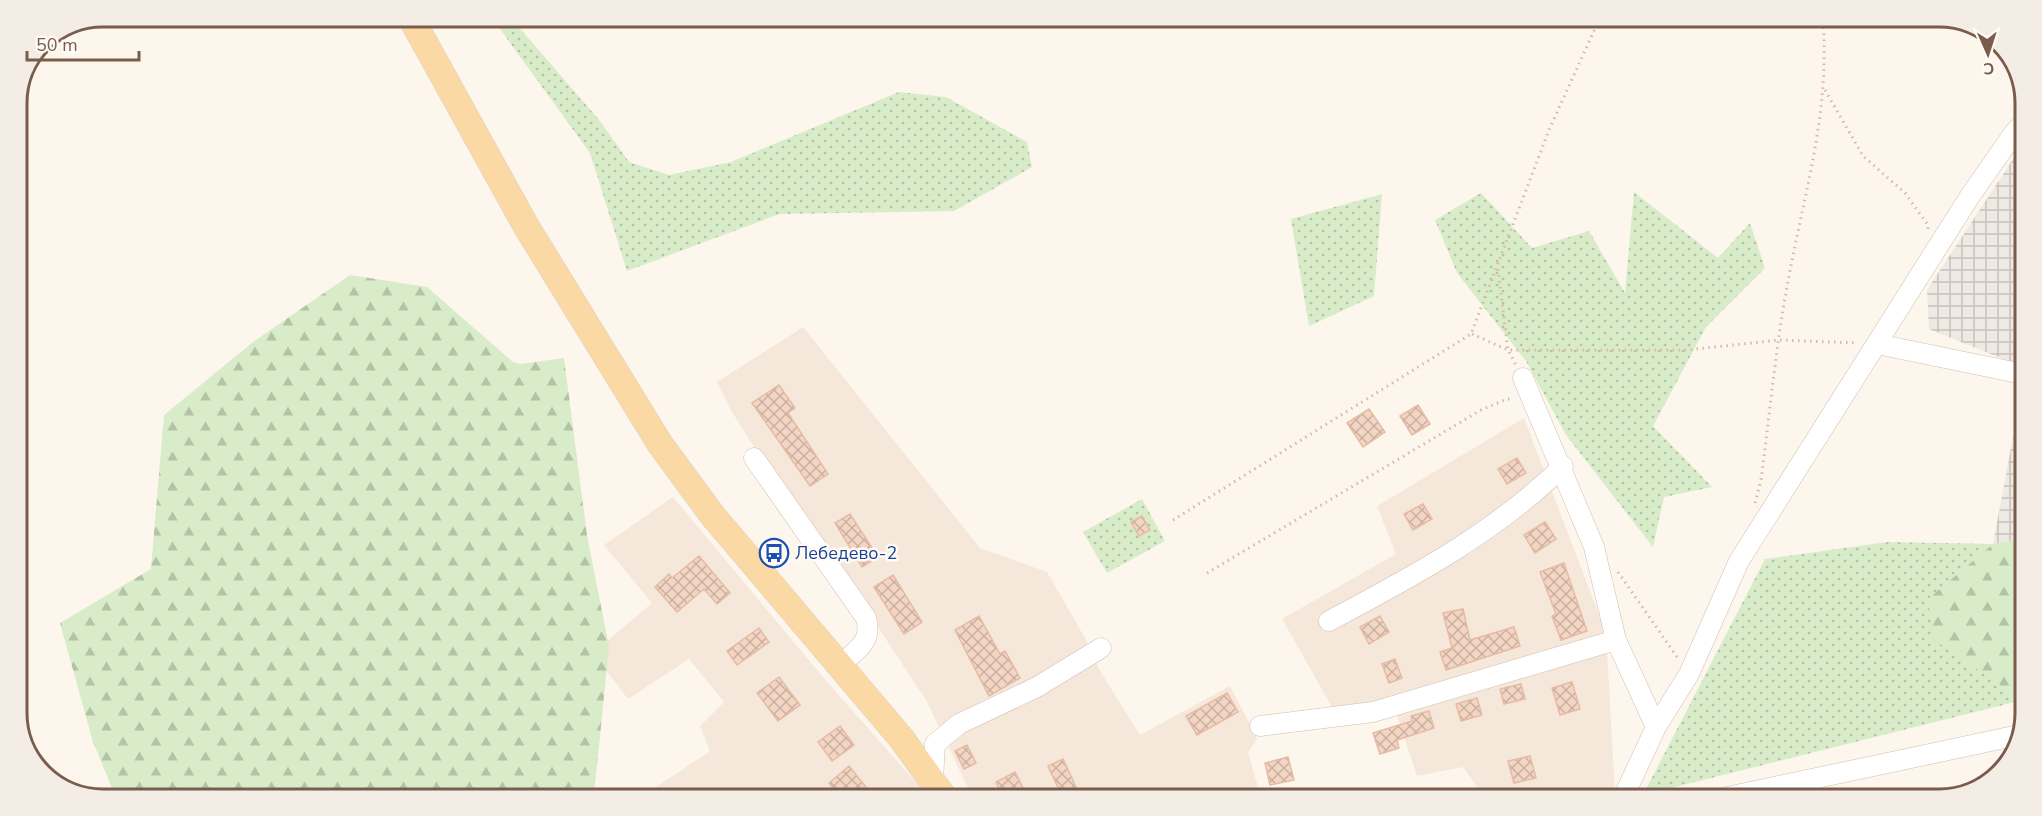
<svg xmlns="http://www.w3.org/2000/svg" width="2042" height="816" font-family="'Nunito Sans',sans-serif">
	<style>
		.residential { fill: #f5e8da }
		.industrial { fill: url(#industrial-grid) }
		.green { fill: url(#green-dots) }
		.forest { fill: url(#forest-firs) }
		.building { fill: url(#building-cross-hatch); stroke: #e6bba3; stroke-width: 1.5 }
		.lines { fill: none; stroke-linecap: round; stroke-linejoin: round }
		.minor-casing { stroke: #d1beb0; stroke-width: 21 }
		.major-casing { stroke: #dad1cd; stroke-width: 27 }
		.path { stroke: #d9b8a5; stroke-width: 3; stroke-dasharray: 1.5 4.5; stroke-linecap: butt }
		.minor { stroke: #fff; stroke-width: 20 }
		.major { stroke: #fbd9a5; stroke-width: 26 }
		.labels { text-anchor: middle; stroke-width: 5; stroke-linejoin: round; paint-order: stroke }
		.transit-label { font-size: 18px; fill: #164399; stroke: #fffaf3; text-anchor: start }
		.rim { fill: none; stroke: #7a5c4d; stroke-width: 3 }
	</style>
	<defs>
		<pattern id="industrial-grid" width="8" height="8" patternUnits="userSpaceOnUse" patternTransform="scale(1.5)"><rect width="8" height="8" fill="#efe9e4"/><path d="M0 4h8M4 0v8" fill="none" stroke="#c7c0bb"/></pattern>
		<pattern id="green-dots" width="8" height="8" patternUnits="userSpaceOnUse" patternTransform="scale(1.5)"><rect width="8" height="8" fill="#d8ecc9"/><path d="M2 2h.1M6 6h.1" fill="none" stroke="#b4c2a5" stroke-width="1.8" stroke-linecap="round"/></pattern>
		<pattern id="forest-firs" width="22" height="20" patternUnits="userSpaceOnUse" patternTransform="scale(1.5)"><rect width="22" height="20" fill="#d8ecc9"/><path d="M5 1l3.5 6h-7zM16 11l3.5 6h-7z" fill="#b4c2a5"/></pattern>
		<pattern id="building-cross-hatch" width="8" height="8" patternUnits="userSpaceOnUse" patternTransform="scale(1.5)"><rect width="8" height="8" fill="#f3d5c3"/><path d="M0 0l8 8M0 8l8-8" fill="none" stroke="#cab0a1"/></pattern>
	</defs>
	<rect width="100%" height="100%" fill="#fdf6ec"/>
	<path class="residential" d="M803,327L980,548L1047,572L1085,638L1099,669L1140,735L1230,686L1257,738L1248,753L1261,797L972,796L926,700L864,606L770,472L732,412L717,382Z
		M1524,418L1606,633L1615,794L1613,798H1485L1463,767L1417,776L1391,698L1363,706L1332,707L1282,619L1396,554L1377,506Z
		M673,497L822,676L928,796L644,795L710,751L700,726L724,702L689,659L628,699L593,653L652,603L604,545Z"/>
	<path class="industrial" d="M2025,141L2023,367L1929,329L1927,290Z
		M2022,389L2019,698L1928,599L1993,544Z"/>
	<path class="green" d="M492,18H511L600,121L629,162L669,175L731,162L899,92L946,97L1027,142L1032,167L954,211L779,214L627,271L590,153Z
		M1634,192L1718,258L1750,223L1765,268L1706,327L1653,426L1712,487L1664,497L1653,547L1566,435L1526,361L1457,273L1435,220L1481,193L1532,248L1589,231L1625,293Z
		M1382,194L1374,296L1309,326L1291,219Z
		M1142,499L1165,541L1107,573L1083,532Z
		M1888,542L1993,544L1928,599L2019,701L1643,795L1765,559Z"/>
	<path class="forest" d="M350,275L427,287L513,362L520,364L564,358L587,535L609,647L594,795L114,793L93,742L60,623L151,569L164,415L253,342Z
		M2021,539L2019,698L1933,639L1928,599L1993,544Z"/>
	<path class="building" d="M779,385L795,408L788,413L828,474L810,486L752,403Z
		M1418,405L1430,424L1412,435L1400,416Z
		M1369,409L1385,432L1363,447L1347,423Z
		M1517,458L1526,473L1507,484L1498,469Z
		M1423,504L1432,519L1413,530L1404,514Z
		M850,514L878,557L862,567L835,523Z
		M1142,516L1150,530L1139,536L1131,522Z
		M1545,522L1556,539L1535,553L1524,535Z
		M699,556L730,593L717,604L704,589L677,612L655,587L669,574L672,578Z
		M1564,563L1587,631L1561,640L1552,616L1556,614L1540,572Z
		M893,575L922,622L904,634L874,587Z
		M1463,609L1470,640L1514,627L1520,646L1446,670L1440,652L1452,648L1443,613Z
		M979,616L1000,654L1005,651L1020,678L989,696L955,630Z
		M1380,616L1389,632L1369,644L1360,627Z
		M759,628L769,642L737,665L727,651Z
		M1395,659L1402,678L1389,683L1382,664Z
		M779,677L800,705L778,721L757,693Z
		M1572,682L1580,709L1560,715L1552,688Z
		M1521,684L1525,699L1504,704L1500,689Z
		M1227,693L1238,712L1197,735L1186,716Z
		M1477,698L1482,715L1461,721L1456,704Z
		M1429,711L1434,728L1397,740L1399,748L1380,754L1373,733L1412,721L1411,716Z
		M840,726L854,745L832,761L818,742Z
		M967,745L976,763L964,769L955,751Z
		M1530,756L1536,778L1514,783L1508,761Z
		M1288,757L1294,780L1270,785L1265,763Z
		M1063,759L1071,776L1080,797L1062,796L1048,766Z
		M849,766L873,796H839L829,783Z
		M1015,772L1027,796H1003L996,782Z"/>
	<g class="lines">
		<g class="minor-casing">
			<path id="minor" d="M1877,344L2023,374
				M1523,378L1594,547L1616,640L1656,727
				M754,458L866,618C873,643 856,650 839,666
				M1329,621C1412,577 1495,533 1563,466
				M1260,726L1373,712L1616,640
				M933,780L935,744L959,724L1037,687L1101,648
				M1623,798L1656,727L1689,674L1739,561L1970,196L2014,133L2025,122
				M1718,799L2019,735"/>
		</g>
		<g class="major-casing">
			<path id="major" d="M411,18L526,226L660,444L713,516L901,738L943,796"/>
		</g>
		<path class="path" d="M1825,90L1863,156L1905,193L1928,225V230
			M1498,269L1508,350L1516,365
			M1472,334L1508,350H1687L1779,340L1857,343
			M1755,503L1761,480C1770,412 1776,343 1789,276C1805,191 1830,110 1823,22
			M1173,520L1471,334L1549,130L1598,22
			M1618,572L1677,657
			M1207,573L1481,410L1507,399H1514"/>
		<use href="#minor" class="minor"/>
		<use href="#major" class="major"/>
	</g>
	<defs>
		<g id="bus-ring" transform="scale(1.5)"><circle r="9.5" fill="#fffaf3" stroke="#1a4fb4" stroke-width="1.5"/><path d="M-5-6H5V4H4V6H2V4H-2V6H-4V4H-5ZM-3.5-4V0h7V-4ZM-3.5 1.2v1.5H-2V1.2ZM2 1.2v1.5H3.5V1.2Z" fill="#1a4fb4"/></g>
	</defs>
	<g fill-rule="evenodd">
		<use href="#bus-ring" x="774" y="553"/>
	</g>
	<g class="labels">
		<g class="transit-label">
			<text x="795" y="559">Лебедево-2</text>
		</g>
	</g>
	<path d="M0 0H2042V816H0ZM103 27H1939A76 76 0 0 1 2015 103V713A76 76 0 0 1 1939 789H103A76 76 0 0 1 27 713V103A76 76 0 0 1 103 27Z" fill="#f4ede6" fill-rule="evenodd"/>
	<path class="rim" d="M103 27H1939A76 76 0 0 1 2015 103V713A76 76 0 0 1 1939 789H103A76 76 0 0 1 27 713V103A76 76 0 0 1 103 27Z"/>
	<g transform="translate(1988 54) rotate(177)" stroke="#fffaf3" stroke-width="4.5" paint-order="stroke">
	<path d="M0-4.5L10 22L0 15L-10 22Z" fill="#7a5c4d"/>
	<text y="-9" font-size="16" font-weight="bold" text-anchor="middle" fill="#7a5c4d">С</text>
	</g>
	<path d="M27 51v9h112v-9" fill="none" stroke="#7a5c4d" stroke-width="3"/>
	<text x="36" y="51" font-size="18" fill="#7a5c4d" stroke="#fffaf3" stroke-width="4.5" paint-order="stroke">50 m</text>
</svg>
